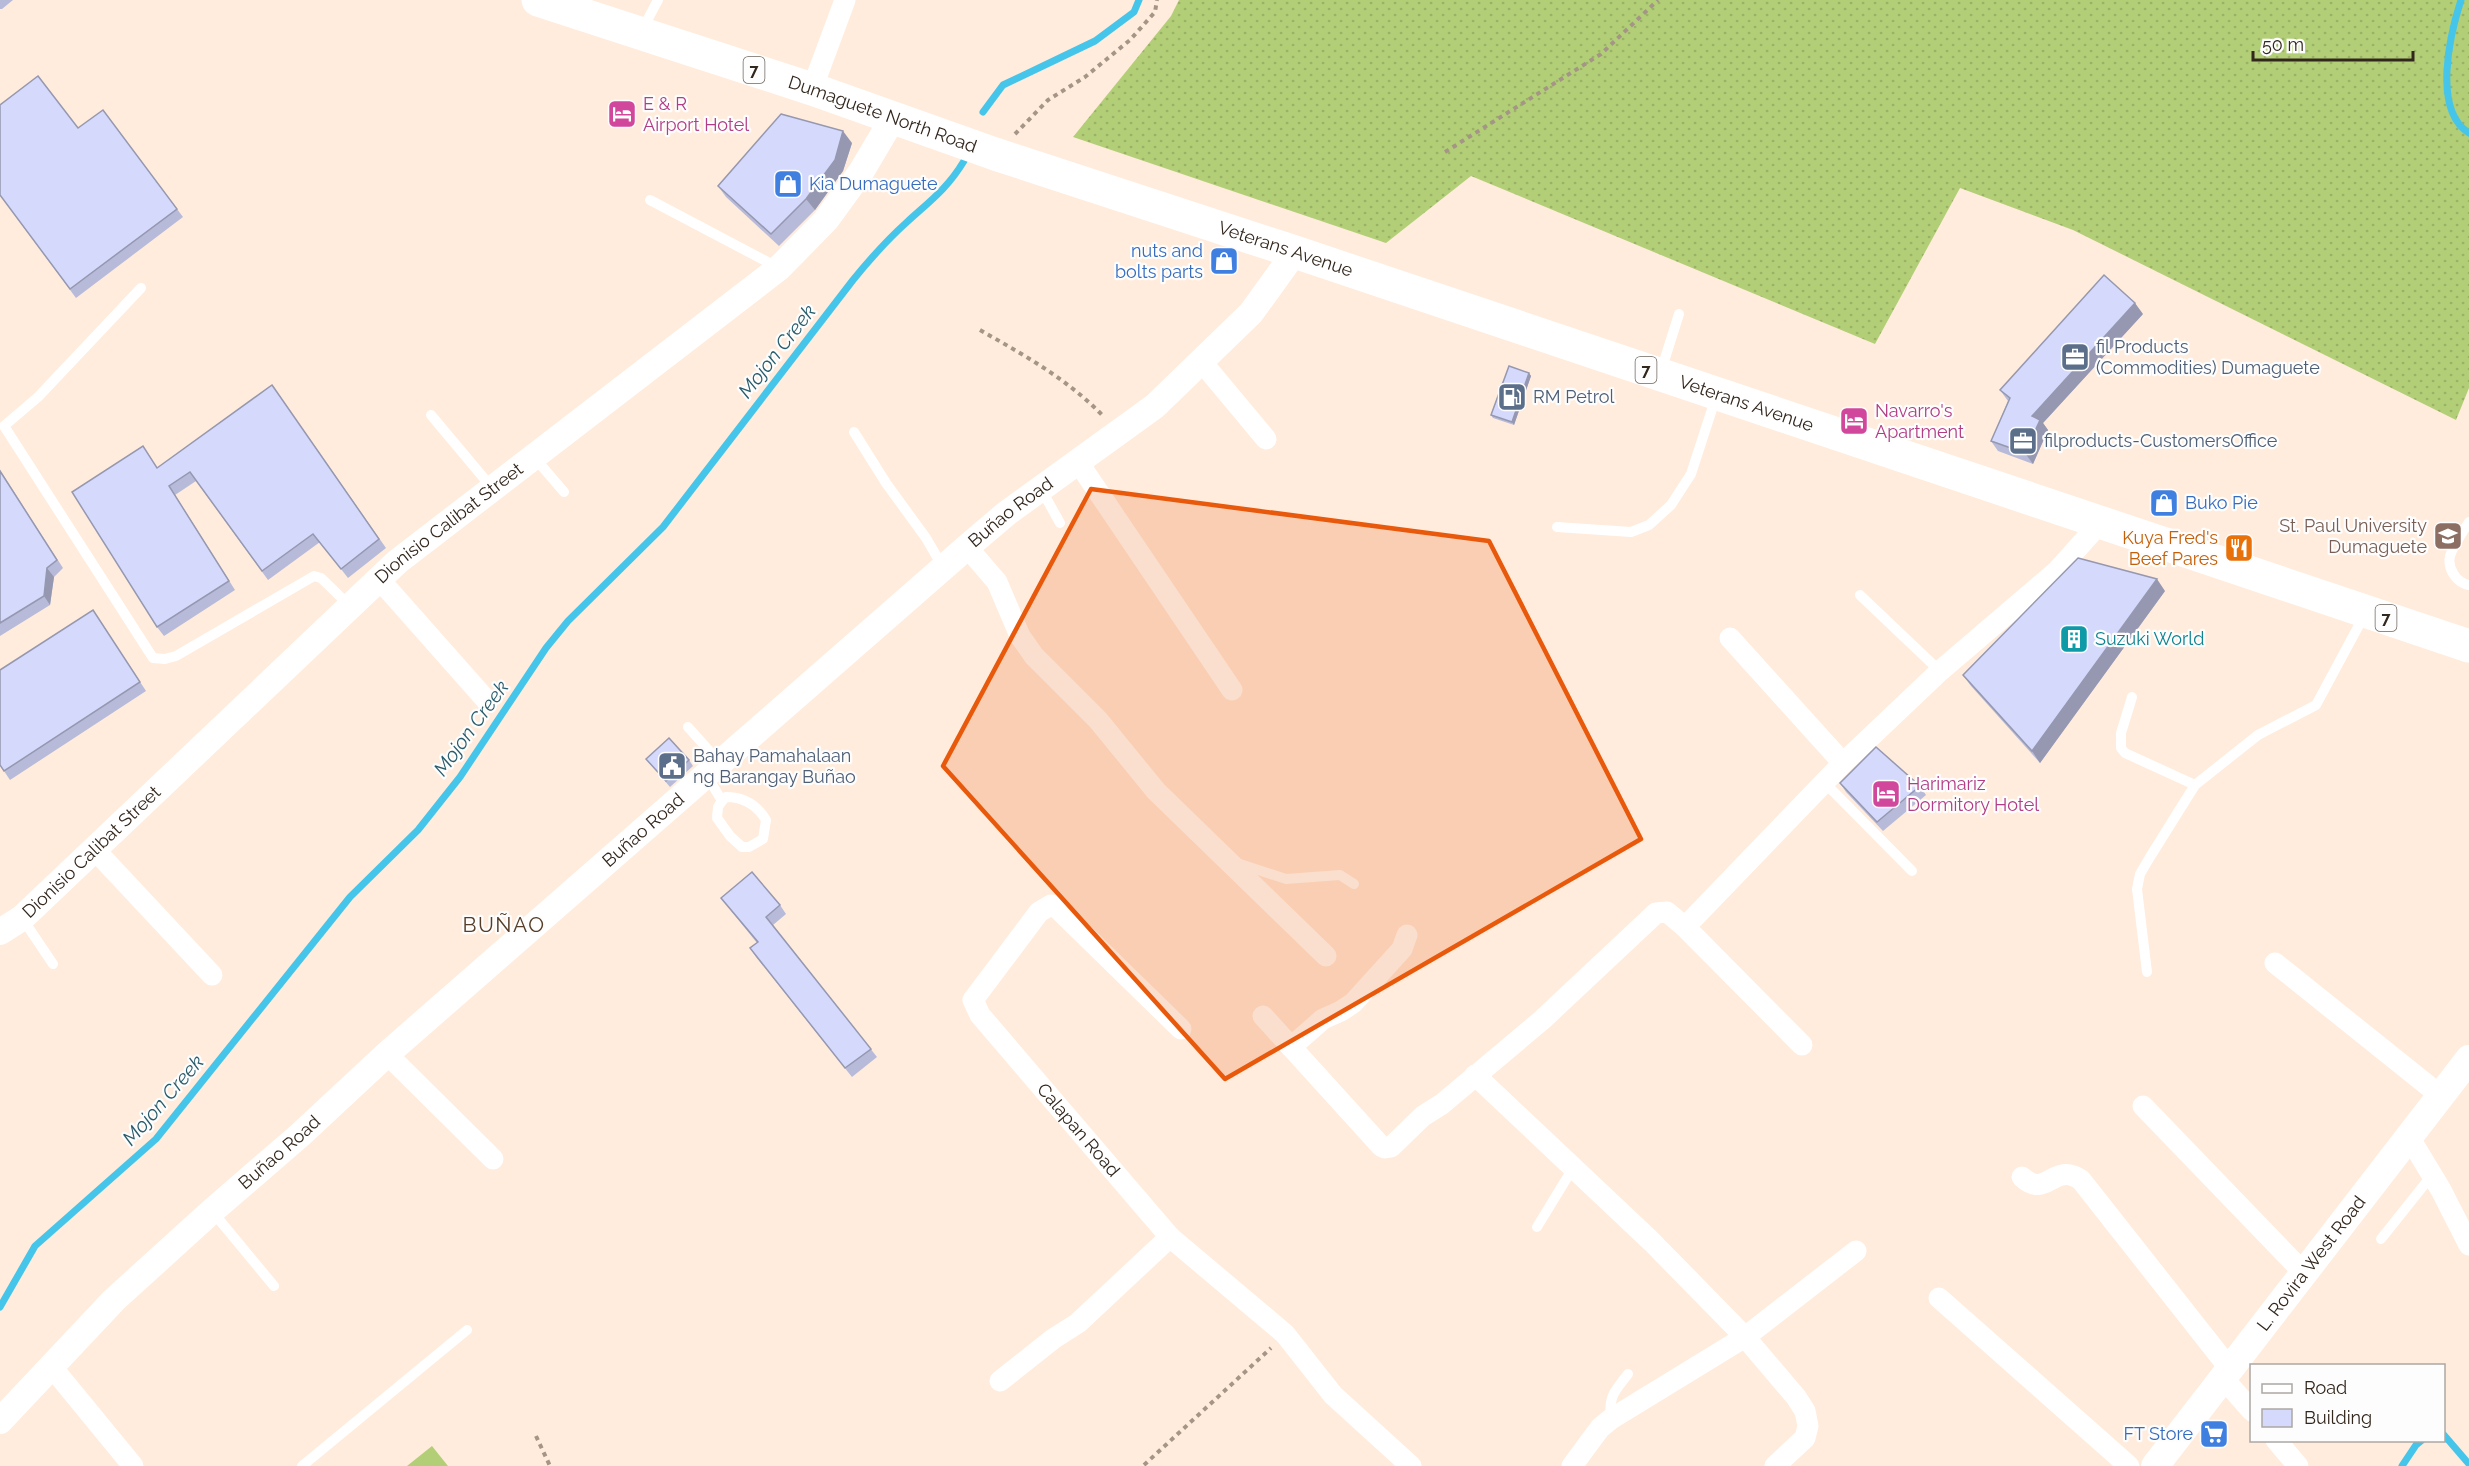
<svg xmlns="http://www.w3.org/2000/svg" width="2469" height="1466" font-family="Raleway,sans-serif">
	<style>
		.grass { fill: url(#grass-dots) }
		.pitch { fill: #b2cf77 }
		.lines { fill: none; stroke-linecap: round; stroke-linejoin: round }
		.stream { stroke: #46c5ea; stroke-width: 7 }
		.path { stroke: #a49587; stroke-width: 4; stroke-dasharray: 4.5 4.5; stroke-linecap: butt }
		.service { stroke: #fff; stroke-width: 10 }
		.minor { stroke: #fff; stroke-width: 21 }
		.tertiary { stroke: #fff; stroke-width: 26 }
		.secondary { stroke: #fff; stroke-width: 28 }
		.trunk { stroke: #fff; stroke-width: 33 }
		.wall { fill: #b7bbd9 }
		.shaded-wall { fill: #9598b0 }
		.building { fill: #d5d9fc; stroke: #9598b0; stroke-width: 1.5 }
		.marked { fill: #e8590c; fill-opacity: 0.2; stroke: #e8590c; stroke-width: 4.5; stroke-linejoin: round }
		.labels { text-anchor: middle; stroke-width: 4.5; stroke-linejoin: round; paint-order: stroke }
		.shield { fill: #fdfdfd; stroke: #6f6760; stroke-width: 1.5 }
		.shield-label { font-size: 16px; font-weight: bold; fill: #32271d }
		.hotel-label { font-size: 18px; fill: #b23c85; stroke: #fdfdfd; text-anchor: start }
		.street-label { font-size: 18px; fill: #32271d; stroke: #fdfdfd }
		.shop-label { font-size: 18px; fill: #366cbe; stroke: #fdfdfd; text-anchor: start }
		.service-label { font-size: 18px; fill: #4e5e75; stroke: #fdfdfd; text-anchor: start }
		.education-label { font-size: 18px; fill: #785e54; stroke: #fdfdfd; text-anchor: end }
		.food-label { font-size: 18px; fill: #c56008; stroke: #fdfdfd; text-anchor: end }
		.culture-label { font-size: 18px; fill: #0d838f; stroke: #fdfdfd; text-anchor: start }
		.water-label { font-size: 20px; font-style: italic; fill: #285b6b; stroke: #fdfdfd }
		.quarter-label { font-size: 21px; letter-spacing: 1.5px; fill: #563d27; stroke: #fdfdfd }
	</style>
	<defs>
		<pattern id="grass-dots" width="8" height="8" patternUnits="userSpaceOnUse" patternTransform="scale(1.5)"><rect width="8" height="8" fill="#b2cf77"/><path d="M2 2h.1M6 6h.1" fill="none" stroke="#9ab266" stroke-width="1.8" stroke-linecap="round"/></pattern>
	</defs>
	<rect width="100%" height="100%" fill="#ffecdc"/>
	<path class="grass" d="M1179,0H2469V388L2456,420L2073,230L1960,188L1875,344L1471,176L1386,243L1073,137L1171,16Z"/>
	<path class="pitch" d="M432,1446L448,1466H407Z"/>
	<g class="lines">
		<path class="stream" d="M2461,0C2450,34 2432,110 2469,133
			M983,112L1003,85L1095,41L1134,12L1139,0
			M0,1307L35,1246L156,1139L350,897L418,830L460,777L546,648L568,621L663,527L853,280C870,259 887,240 907,222C930,201 947,189 964,161
			M2444,1435L2469,1464
			M2402,1466L2416,1445L2422,1440"/>
		<path class="path" d="M1015,134L1048,100L1085,77L1130,40L1155,12L1157,0
			M1445,152L1601,54L1658,0
			M980,330C1024,355 1069,380 1104,417
			M536,1436L550,1466
			M1144,1465L1271,1348"/>
		<path class="service" d="M642,30L658,0
			M650,200L779,268
			M141,288L38,397L4,426L153,658L165,659L176,656L314,576L321,578L350,606
			M1661,371L1679,314
			M431,415L493,489
			M854,432L886,483L926,538L944,569
			M534,457L564,492
			M1041,489L1060,523
			M2469,522C2463,532 2453,545 2450,556C2447,569 2457,583 2469,585
			M1557,527L1631,532L1649,525L1671,505L1691,474L1716,397
			M1860,595L1940,671
			M2132,697L2121,733V748L2125,753L2195,785
			M688,727L721,764
			M707,776L722,801L718,807L717,818L730,836L742,847H749L763,839L766,820C757,805 744,797 726,797L722,801
			M1824,782L1912,871
			M1237,863L1286,879L1340,875L1354,884
			M22,918L53,964
			M2147,972L2137,889L2140,874L2150,857L2195,785L2258,735L2316,705L2365,614
			M212,1211L274,1286
			M1537,1227L1573,1168
			M2381,1239L2432,1175
			M1611,1419C1608,1396 1615,1391 1628,1374
			M302,1466L467,1330"/>
		<g class="minor">
			<path d="M812,89L845,0"/>
			<path d="M1201,361L1266,439"/>
			<path d="M1078,462L1232,690"/>
			<path d="M967,547L997,582L1020,636L1034,656L1098,720L1156,791L1326,956"/>
			<path d="M379,579L487,701"/>
			<path d="M1730,638L1843,763"/>
			<path d="M95,850L212,975"/>
			<path d="M1685,927L1802,1045"/>
			<path d="M2275,963L2441,1096"/>
			<path d="M1263,1016L1381,1146L1385,1148L1391,1147L1423,1116L1442,1104L1542,1020L1656,913L1667,912L1685,927L1843,763L1940,671L2057,571L2100,523"/>
			<path id="s1" d="M1181,1029L1055,906L1051,905L1039,912L973,1000L980,1015L1170,1237L1285,1334L1333,1395L1411,1466"/>
			<path d="M1291,1047L1323,1019L1341,1011L1353,1003L1402,949L1407,935"/>
			<path d="M387,1054L493,1159"/>
			<path d="M1475,1075L1652,1242L1745,1337L1796,1397L1805,1411L1808,1426L1805,1438L1775,1466"/>
			<path d="M2143,1106L2304,1273"/>
			<path d="M2409,1137L2441,1190L2469,1245"/>
			<path d="M2022,1177C2047,1200 2053,1161 2081,1180L2230,1369"/>
			<path d="M1939,1298L2129,1466"/>
			<path d="M51,1366L133,1466"/>
			<path d="M2223,1378L2252,1411"/>
			<path d="M1000,1381L1053,1339L1078,1323L1170,1237"/>
			<path d="M2276,1440L2298,1466"/>
			<path d="M1572,1466L1600,1428L1611,1419L1745,1337L1856,1251"/>
		</g>
		<g class="tertiary">
			<path id="s2" d="M0,932L22,918L397,562L779,268L826,220L861,172L893,118"/>
			<path id="s3" d="M0,1421L114,1300L212,1211L300,1135L387,1054L967,547L1007,513L1155,406L1251,313L1295,252"/>
		</g>
		<path class="secondary" id="s4" d="M2155,1466L2469,1059"/>
		<path class="trunk" id="s5" d="M538,0L812,89L995,154L1295,252L2469,646"/>
	</g>
	<path class="wall" d="M0,0H13L2,9H0Z
		M852,143L843,171L815,210L779,246L726,197L718,186Z
		M0,195L177,209L183,217L76,298Z
		M2143,314L2043,423L2048,430L2033,464L1998,451L1991,441L2008,401L2000,390Z
		M1529,373L1531,376L1514,425L1493,418L1491,415Z
		M272,385L386,548L348,578L320,542L268,580L196,481L175,495L235,590L164,636L157,627V468Z
		M0,470L63,568L54,577L50,605L0,636Z
		M2165,591L2040,763L1971,686L1963,675Z
		M99,619L146,691L10,780L0,765Z
		M646,759L689,760L693,766L670,787Z
		M1840,783L1920,786L1926,795L1883,831L1846,792Z
		M721,898L780,905L786,914L773,925L877,1057L852,1077L756,957L750,948L757,943Z"/>
	<path class="shaded-wall" d="M843,131L852,143L843,171L815,210L806,199Z
		M2135,303L2143,314L2043,423L2048,430L2033,464L2025,453L2032,416Z
		M1529,373L1531,376L1514,425L1512,422Z
		M47,568L54,577L50,605L44,596Z
		M2157,579L2165,591L2040,763L2032,751Z"/>
	<path class="building" d="M38,76L78,128L103,110L177,209L70,289L0,195V105Z
		M781,114L843,131L835,160L806,199L771,234L718,186Z
		M2104,275L2135,303L2032,416L2040,420L2025,453L1991,441L2010,398L2000,390Z
		M1509,366L1529,373L1512,422L1491,415Z
		M272,385L379,539L341,569L313,534L262,571L190,472L169,486L229,581L157,627L72,492L143,446L157,468Z
		M0,471L57,560L47,568L44,596L0,623Z
		M2078,558L2157,579L2032,751L1963,675Z
		M93,610L140,682L4,771L0,765V670Z
		M669,738L689,760L666,781L646,759Z
		M1876,747L1920,786L1877,822L1840,783Z
		M752,872L780,905L766,917L871,1049L845,1068L750,948L758,942L721,898Z"/>
	<path class="marked" d="M1091,489L1489,541L1641,839L1225,1079L943,766Z"/>
	<defs>
		<g id="hotel-square" transform="scale(1.5)"><rect x="-9" y="-9" width="18" height="18" rx="4" fill="#d1479c" stroke="#fdfdfd"/><path d="M-6-4.5h1.5V1H6V5H4.5V3h-9V5H-6ZM-4 0a1.8 1.8 0 1 1 3.6 0ZM.5 0V-2.5h3Q6-2.5 6 0Z" fill="#fff"/></g>
		<g id="shop-square" transform="scale(1.5)"><rect x="-9" y="-9" width="18" height="18" rx="4" fill="#3f7fe0" stroke="#fdfdfd"/><path d="M-5-2.5h2.3a2.7 3.5 0 0 1 5.4 0H5L5.5 6h-11ZM-1.5-2.5h3a1.5 2.3 0 0 0-3 0Z" fill="#fff"/></g>
		<g id="office-square" transform="scale(1.5)"><rect x="-9" y="-9" width="18" height="18" rx="4" fill="#5c6f8a" stroke="#fdfdfd"/><path d="M-6-3h4V-5.5h4V-3h4V5H-6ZM-1-4.5V-3h2v-1.5ZM-6 0V1H6V0Z" fill="#fff"/></g>
		<g id="fuel-square" transform="scale(1.5)"><rect x="-9" y="-9" width="18" height="18" rx="4" fill="#5c6f8a" stroke="#fdfdfd"/><path d="M-5.5-6h7V0h2V4h1.3V-2.5L3-4.5l.8-.8L6-3V5H2.5V1h-1V6h-7ZM-4.2-4.7v3.2H.2V-4.7Z" fill="#fff"/></g>
		<g id="university-square" transform="scale(1.5)"><rect x="-9" y="-9" width="18" height="18" rx="4" fill="#8d6e63" stroke="#fdfdfd"/><path d="M0-5L7-2L0 1L-7-2ZM-4 1L0 2.5L4 1V4Q0 6-4 4Z" fill="#fff"/></g>
		<g id="restaurant-square" transform="scale(1.5)"><rect x="-9" y="-9" width="18" height="18" rx="4" fill="#e8710a" stroke="#fdfdfd"/><path d="M-5-6h1v4h1v-4h1v4h1v-4h1v5L-1.5 .5V6h-2V.5L-5-1ZM5-6V6H3V1.5H1.5Q1.5-4 5-6Z" fill="#fff"/></g>
		<g id="building-square" transform="scale(1.5)"><rect x="-9" y="-9" width="18" height="18" rx="4" fill="#0f9aa8" stroke="#fdfdfd"/><path d="M-4-6H4V6H1V3H-1V6H-4ZM-2.5-4.3h1.7v1.8h-1.7ZM.8-4.3h1.7v1.8H.8ZM-2.5-1h1.7V.8h-1.7ZM.8-1h1.7V.8H.8Z" fill="#fff"/></g>
		<g id="civic-square" transform="scale(1.5)"><rect x="-9" y="-9" width="18" height="18" rx="4" fill="#5c6f8a" stroke="#fdfdfd"/><path d="M-.6-6.5H3V-4.5H.6V-3L4-1V1h2V6H-6V1h2V-1L-.6-3ZM-1.2 2.5V6h2.4V2.5Z" fill="#fff"/></g>
		<g id="supermarket-square" transform="scale(1.5)"><rect x="-9" y="-9" width="18" height="18" rx="4" fill="#3f7fe0" stroke="#fdfdfd"/><path d="M-6-5.5h2.5l.6 2H6L4.5 2H-2.5L-4.4-4H-6ZM-1.5 3.2a1.3 1.3 0 1 0 .1 0ZM3 3.2a1.3 1.3 0 1 0 .1 0Z" fill="#fff"/></g>
	</defs>
	<g fill-rule="evenodd">
		<use href="#hotel-square" x="622" y="114"/>
		<use href="#shop-square" x="788" y="184"/>
		<use href="#shop-square" x="1224" y="261"/>
		<use href="#office-square" x="2075" y="357"/>
		<use href="#fuel-square" x="1512" y="397"/>
		<use href="#hotel-square" x="1854" y="421"/>
		<use href="#office-square" x="2023" y="441"/>
		<use href="#shop-square" x="2164" y="503"/>
		<use href="#university-square" x="2448" y="536"/>
		<use href="#restaurant-square" x="2239" y="548"/>
		<use href="#building-square" x="2074" y="639"/>
		<use href="#civic-square" x="672" y="766"/>
		<use href="#hotel-square" x="1886" y="794"/>
		<use href="#supermarket-square" x="2214" y="1434"/>
	</g>
	<g class="labels">
		<g class="shield">
			<rect x="743.5" y="57" width="21" height="26" rx="4.5"/>
			<rect x="1635.5" y="357" width="21" height="26" rx="4.5"/>
			<rect x="2375.5" y="605" width="21" height="26" rx="4.5"/>
		</g>
		<g class="shield-label">
			<text x="754" y="76">7</text>
			<text x="1646" y="376">7</text>
			<text x="2386" y="624">7</text>
		</g>
		<g class="hotel-label">
			<text x="643" y="110">E &amp; R<tspan x="643" dy="21">Airport Hotel</tspan></text>
			<text x="1875" y="417">Navarro's<tspan x="1875" dy="21">Apartment</tspan></text>
			<text x="1907" y="790">Harimariz<tspan x="1907" dy="21">Dormitory Hotel</tspan></text>
		</g>
		<g class="street-label">
			<text dy="6" stroke="none"><textPath href="#s5" startOffset="363">Dumaguete North Road</textPath></text>
			<text dy="6" stroke="none"><textPath href="#s5" startOffset="788">Veterans Avenue</textPath></text>
			<text dy="6" stroke="none"><textPath href="#s5" startOffset="1274">Veterans Avenue</textPath></text>
			<text dy="6" stroke="none"><textPath href="#s3" startOffset="1360">Buñao Road</textPath></text>
			<text dy="6" stroke="none"><textPath href="#s2" startOffset="608">Dionisio Calibat Street</textPath></text>
			<text dy="6" stroke="none"><textPath href="#s3" startOffset="874">Buñao Road</textPath></text>
			<text dy="6" stroke="none"><textPath href="#s2" startOffset="122">Dionisio Calibat Street</textPath></text>
			<text dy="6" stroke="none"><textPath href="#s1" startOffset="472">Calapan Road</textPath></text>
			<text dy="6" stroke="none"><textPath href="#s3" startOffset="388">Buñao Road</textPath></text>
			<text dy="6" stroke="none"><textPath href="#s4" startOffset="256">L. Rovira West Road</textPath></text>
		</g>
		<g class="shop-label">
			<text x="809" y="190">Kia Dumaguete</text>
			<text x="1203" y="257" text-anchor="end">nuts and<tspan x="1203" dy="21">bolts parts</tspan></text>
			<text x="2185" y="509">Buko Pie</text>
			<text x="2193" y="1440" text-anchor="end">FT Store</text>
		</g>
		<g class="service-label">
			<text x="2096" y="353">fil Products<tspan x="2096" dy="21">(Commodities) Dumaguete</tspan></text>
			<text x="1533" y="403">RM Petrol</text>
			<text x="2044" y="447">filproducts-CustomersOffice</text>
			<text x="693" y="762">Bahay Pamahalaan<tspan x="693" dy="21">ng Barangay Buñao</tspan></text>
		</g>
		<g class="education-label">
			<text x="2427" y="532">St. Paul University<tspan x="2427" dy="21">Dumaguete</tspan></text>
		</g>
		<g class="food-label">
			<text x="2218" y="544">Kuya Fred's<tspan x="2218" dy="21">Beef Pares</tspan></text>
		</g>
		<g class="culture-label">
			<text x="2095" y="645">Suzuki World</text>
		</g>
		<g class="water-label">
			<text transform="translate(777 351) rotate(-52)" y="7">Mojon Creek</text>
			<text transform="translate(471 728) rotate(-54)" y="7">Mojon Creek</text>
			<text transform="translate(163 1100) rotate(-49)" y="7">Mojon Creek</text>
		</g>
		<g class="quarter-label">
			<text x="504" y="932">BUÑAO</text>
		</g>
	</g>
	<rect x="2250" y="1364" width="195" height="78" fill="#fdfdfd" stroke="#aca7a3" stroke-width="1.5"/>
	<rect x="2262" y="1384" width="30" height="9" fill="#ffffff" stroke="#aca7a3" stroke-width="1.5"/>
	<text x="2304" y="1394" font-size="18" fill="#32271d">Road</text>
	<rect x="2262" y="1409" width="30" height="18" fill="#d5d9fc" stroke="#aca7a3" stroke-width="1.5"/>
	<text x="2304" y="1424" font-size="18" fill="#32271d">Building</text>
	<path d="M2253 51v9h160v-9" fill="none" stroke="#32271d" stroke-width="3"/>
	<text x="2262" y="51" font-size="18" fill="#32271d" stroke="#fdfdfd" stroke-width="4.5" paint-order="stroke">50 m</text>
</svg>
